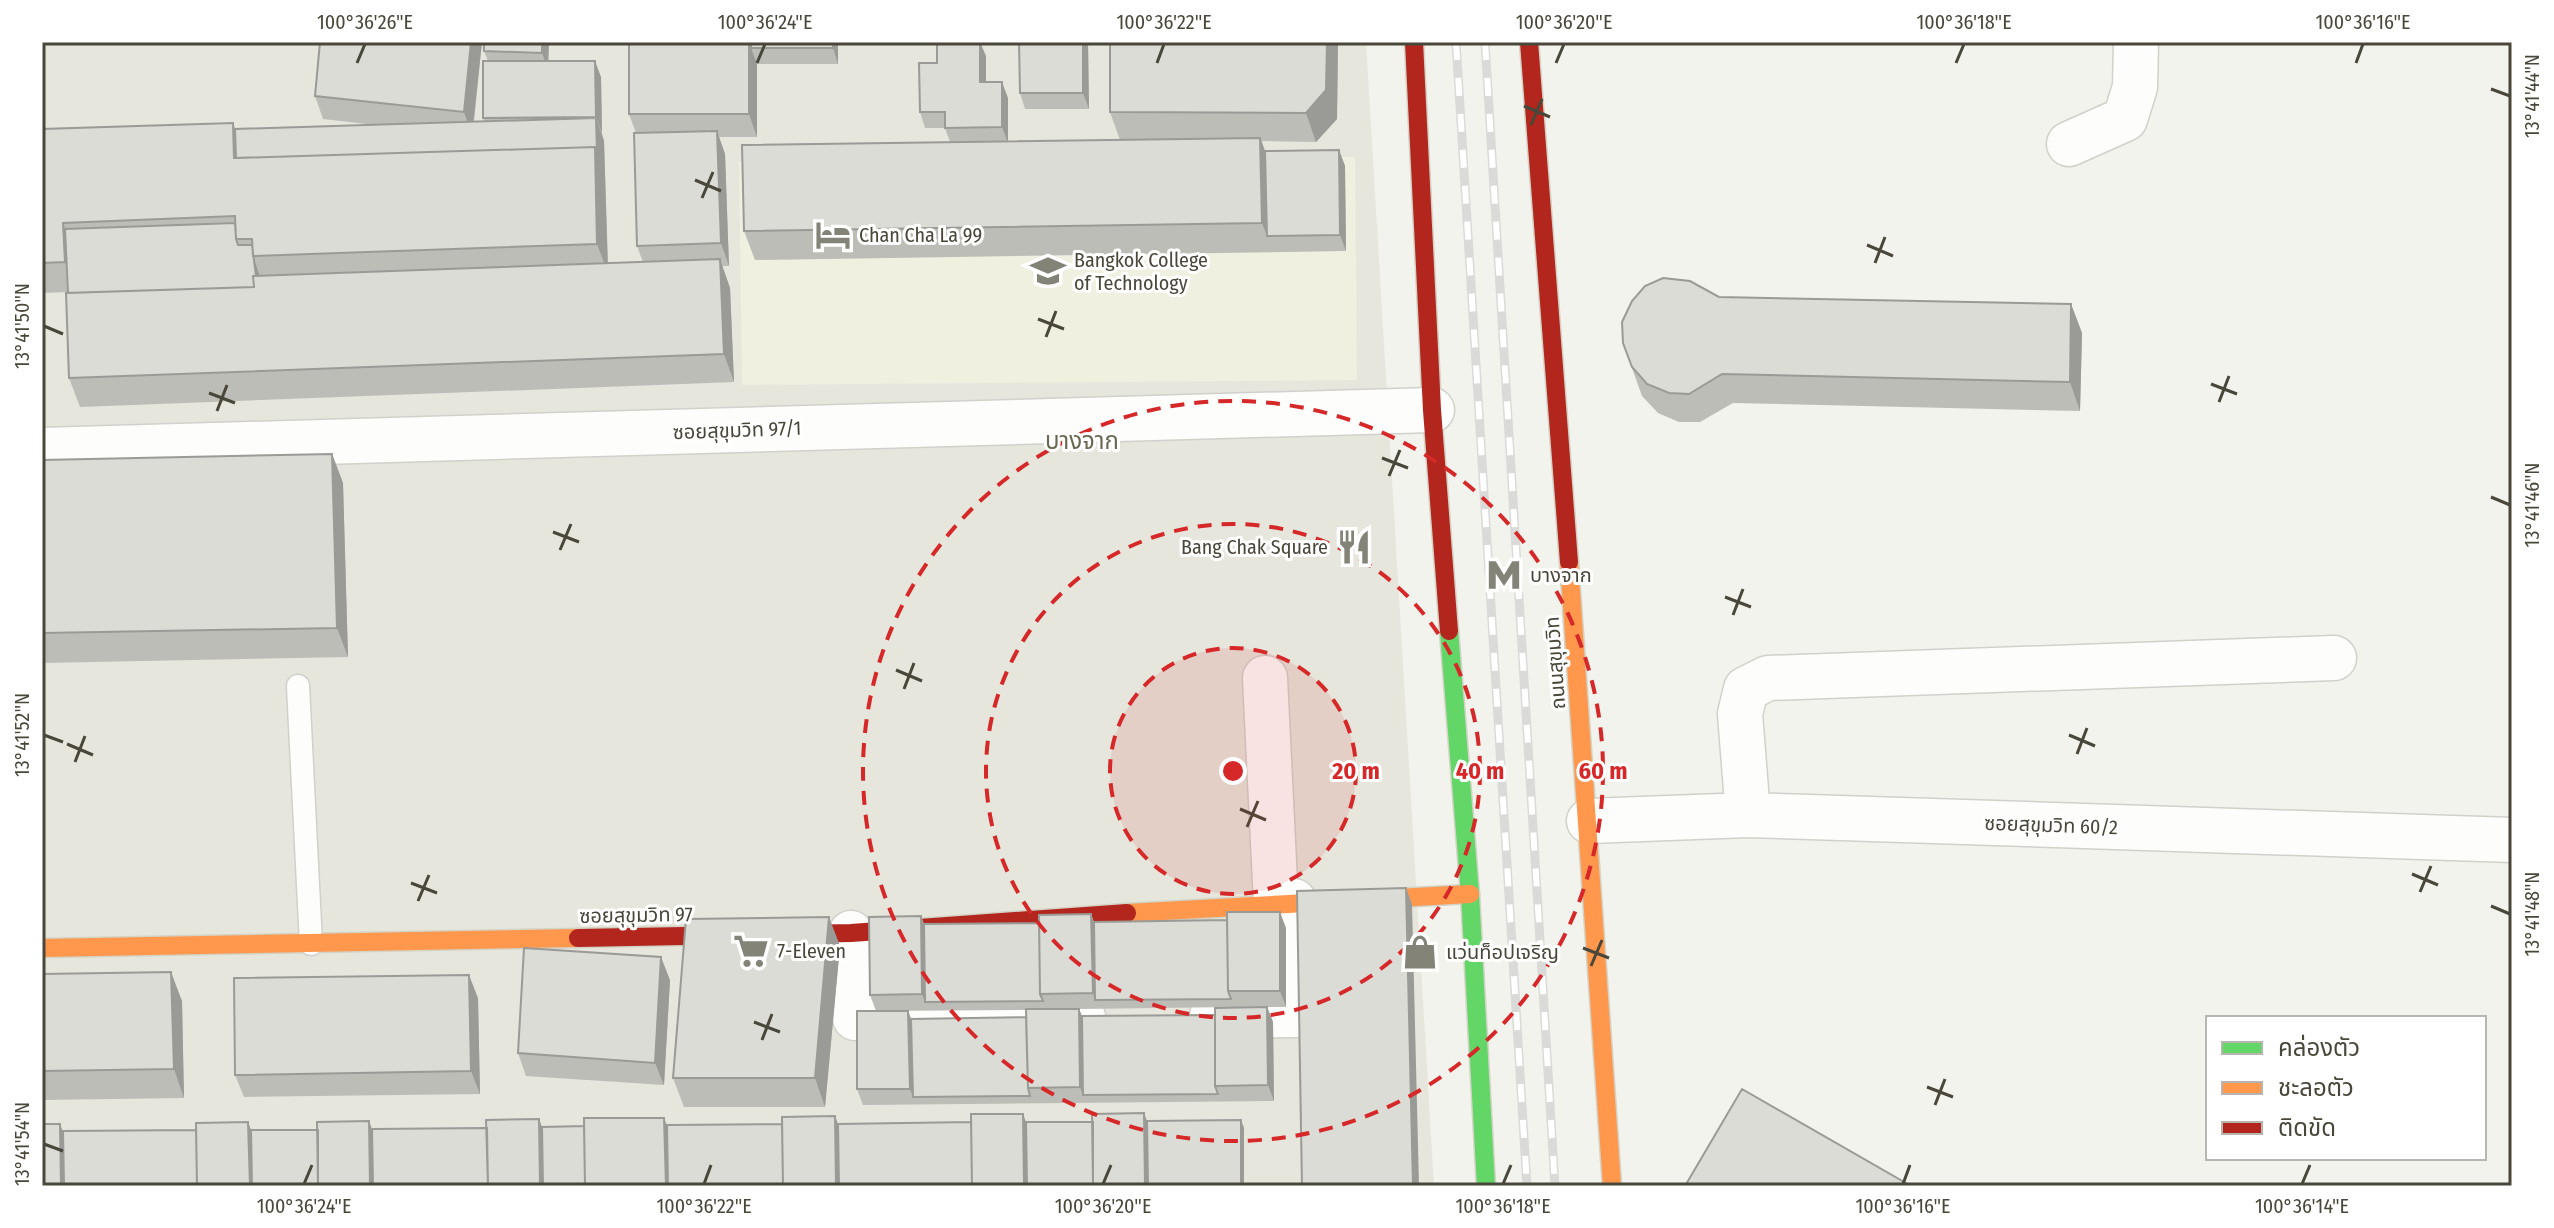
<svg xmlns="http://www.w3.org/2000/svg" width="2554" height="1228" font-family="'Fira Sans Condensed','Noto Sans Thai',sans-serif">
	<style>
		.residential { fill: #e6e6dc }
		.education { fill: #f0f0e0 }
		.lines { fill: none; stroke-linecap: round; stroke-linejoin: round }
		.lane-casing { stroke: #d1d1cb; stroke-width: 25 }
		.street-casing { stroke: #d1d1cb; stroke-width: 47 }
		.fast-casing { stroke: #d3d3c6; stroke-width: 21 }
		.slow-casing { stroke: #d3d3c6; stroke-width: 21 }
		.jam-casing { stroke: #d3d3c6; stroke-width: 21 }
		.lane { stroke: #fdfdfc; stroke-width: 22 }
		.street { stroke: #fdfdfc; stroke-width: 44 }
		.fast { stroke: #63d668; stroke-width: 18 }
		.slow { stroke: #ff974d; stroke-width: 18 }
		.jam { stroke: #b3261e; stroke-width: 18 }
		.rail-casing { stroke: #dadad9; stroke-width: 9 }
		.rail { stroke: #fff; stroke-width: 6; stroke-dasharray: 18; stroke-linecap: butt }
		.wall { fill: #bdbdb8; fill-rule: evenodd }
		.shaded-wall { fill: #9a9a96 }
		.building { fill: #dcdcd6; stroke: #9a9a96; stroke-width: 2 }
		.ticks { fill: none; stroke: #494739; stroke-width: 3 }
		.ring { fill: none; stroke: #d62828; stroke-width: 4; stroke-dasharray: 14 10 }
		.labels { text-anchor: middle; stroke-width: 6; stroke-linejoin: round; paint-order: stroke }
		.poi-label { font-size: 20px; fill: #494739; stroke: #fff; text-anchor: start }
		.street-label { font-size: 20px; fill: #494739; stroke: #fff }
		.quarter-label { font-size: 24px; fill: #6b6851; stroke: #fff }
		.centre { fill: #d62828; stroke: #fff; stroke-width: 4 }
		.ring-label { font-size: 24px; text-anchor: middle; font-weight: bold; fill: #d62828; stroke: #fff; stroke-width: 6; stroke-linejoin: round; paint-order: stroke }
		.neatline { fill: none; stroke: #494739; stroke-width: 3 }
		.ticks-label { font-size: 20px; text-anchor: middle; fill: #494739 }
	</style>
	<rect width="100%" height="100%" fill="#f3f3ed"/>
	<path class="residential" d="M42,42H1366L1434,1186H42Z"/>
	<path class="education" d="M1355,157L1357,380L742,385L739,162Z"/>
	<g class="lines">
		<g class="lane-casing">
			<path id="lane" d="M298,686L311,944"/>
		</g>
		<g class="street-casing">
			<path id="street" d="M2069,144L2125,119L2135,87L2136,42
				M42,450L1432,410
				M1265,678L1276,903
				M1748,815L1740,714L1746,689L1768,678L2334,658
				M1589,821L1748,815L2512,840
				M851,933L855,1018L1083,1017
				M1212,1016L1296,1015L1294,901"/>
		</g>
		<g class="fast-casing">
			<path id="fast" d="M1449,631L1470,894L1486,1186"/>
		</g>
		<g class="slow-casing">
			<path id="slow" d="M1569,562L1612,1186
				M1127,913L1470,894
				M42,948L578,938"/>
		</g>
		<g class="jam-casing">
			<path id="jam" d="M1414,42L1432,410L1449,631
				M1529,42L1569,562
				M578,938L851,933L1127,913"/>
		</g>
		<use href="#lane" class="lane"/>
		<use href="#street" class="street"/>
		<use href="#fast" class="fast"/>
		<use href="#slow" class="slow"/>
		<use href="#jam" class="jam"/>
		<g class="rail-casing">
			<path id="rail" d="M1456,42L1527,1186
				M1485,42L1555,1186"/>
		</g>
		<use href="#rail" class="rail"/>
	</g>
	<path class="wall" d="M482,42L474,122L484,121L483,118L488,61L484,51L549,42L548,61L601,77L602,133L604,141L608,263L643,262L637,246L636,133L629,114V42H838V64H757V137H719L725,154L729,266H722L730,288L734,382L80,407L69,378L68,292L42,293V129H235L375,125L323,119L315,96Z
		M1088,42L1089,109H1025L1020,93Z
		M1110,42H1338L1337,119L1316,142L1262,141L1265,151L1339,150L1345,166L1346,251L755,260L744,231L950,142L945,128H925L920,112L937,63L986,56V82L1008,98V142L1120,140L1110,112Z
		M1719,297L2071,304L2082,333L2080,411L1733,403L1700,422H1679L1658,413L1642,396L1623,343Z
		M332,454L343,483L348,657L42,663V460Z
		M1091,914L1094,922L1286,928V1007H1267L1273,1022L1274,1101L863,1105L857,1089L908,1011L911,1019L1026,1017V1010L876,1011L870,995L921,916L924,924L1039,923ZM1234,1007L1215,1015L1082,1016L1079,1009Z
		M840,946L825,1107H684L673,1078Z
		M42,974L182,1001L184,1098L42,1100Z
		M670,980L664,1085L526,1076L518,1053Z
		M478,998L480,1094L244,1097L235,1075Z"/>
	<path class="shaded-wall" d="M471,42H482L472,135L464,112Z
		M542,42H549L548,69L542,53Z
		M749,42H757L751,48L757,64V137L749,114Z
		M833,42H838V64L833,48Z
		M980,42L986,56V98L980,82Z
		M1083,42H1088L1089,109L1083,93Z
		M1327,42H1338L1337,119L1316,142L1306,113Z
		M595,61L601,77L602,133L596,117Z
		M1002,82L1008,98V143L1002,127Z
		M596,118L604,141L608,273L597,244L595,147Z
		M233,123L243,152L244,164L234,158Z
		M717,131L725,154L729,266L721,243Z
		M1260,138L1271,167L1267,236L1262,223Z
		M1339,150L1345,166L1346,251L1340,235Z
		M63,223L73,252L75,291L65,262Z
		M720,259L730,288L734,382L724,354Z
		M255,262L263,285L256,293Z
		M2071,304L2082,333L2080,411L2070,382Z
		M332,454L343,483L348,657L337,628Z
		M1406,888L1412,904L1419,1186H1413Z
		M1280,912L1286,928V1007L1280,991Z
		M1091,914L1097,930L1095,1000L1093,993Z
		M921,916L927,932L925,1002L922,994Z
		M829,917L840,946L825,1107L815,1078Z
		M661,957L670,980L664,1085L655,1063Z
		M171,972L182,1001L184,1098L174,1069Z
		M469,975L478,998L480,1094L471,1071Z
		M1267,1007L1273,1022L1274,1101L1268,1085Z
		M1079,1009L1085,1024L1083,1095L1080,1087Z
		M908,1011L914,1027L913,1097L910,1089Z
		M1144,1113L1150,1129L1151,1186H1145Z
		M1023,1114L1029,1130L1030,1186H1024Z
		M835,1116L841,1132L842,1186H836Z
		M664,1118L670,1134L671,1186H666Z
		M539,1119L545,1135L546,1186H540Z
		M1241,1120L1244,1128V1186H1241Z
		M369,1121L375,1137V1186H370Z
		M248,1122L254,1138L255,1186H250Z
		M60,1124L66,1140V1186H61Z"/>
	<path class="building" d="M320,42H471L464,112L315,96Z
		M484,42H542V53L484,51Z
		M629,42H749V114H629Z
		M751,42H833V48H751Z
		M937,42H980V82H1002V127L945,128V112H920L919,63H937Z
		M1019,42H1083V93H1020Z
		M1110,42H1327L1326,90L1306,113L1110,112Z
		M483,61H595L596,117L483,118Z
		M596,118L597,153L595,147L236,158L235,129Z
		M233,123L234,158L595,147L597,244L253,256L252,239H236L235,216L63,223L65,262L42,263V129Z
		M717,131L721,243L637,246L634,133Z
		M1260,138L1262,223L744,231L742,145Z
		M1339,150L1340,235L1267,236L1265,151Z
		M235,223L236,239L238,245H252L256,276H253L254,287L68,293L65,229Z
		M720,259L724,354L69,378L66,293L254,287L253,276Z
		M1663,278L1690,281L1719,297L2071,304L2070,382L1722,374L1689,394L1669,393L1647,384L1632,367L1623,343L1622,322L1632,301L1645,286Z
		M332,454L337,628L42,633V460Z
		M1406,888L1413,1186H1302L1297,891Z
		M1227,912H1280V991H1228Z
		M1091,914L1093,993L1040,994L1039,915Z
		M921,916L922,994L870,995L869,917Z
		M829,917L815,1078H673L686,919Z
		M1227,920L1228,991L1231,999L1095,1000L1094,922Z
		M1039,923L1040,994L1043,1001L925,1002L924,924Z
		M524,948L661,957L655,1063L518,1053Z
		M171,972L174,1069L42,1071V974Z
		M469,975L471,1071L235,1075L234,978Z
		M1267,1007L1268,1085L1215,1086V1008Z
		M1026,1009H1079L1080,1087L1028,1088Z
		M857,1011H908L910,1089H857Z
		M1215,1015V1086L1218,1094L1083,1095L1082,1016Z
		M1026,1017L1028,1088L1030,1096L913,1097L911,1019Z
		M1742,1089L1911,1186H1685Z
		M1144,1113L1145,1186H1093L1092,1114Z
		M971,1114H1023L1024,1186H972Z
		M835,1116L836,1186H783L782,1117Z
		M584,1118H664L666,1186H585Z
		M539,1119L540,1186H488L486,1120Z
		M1241,1120V1186H1148L1147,1121Z
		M369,1121L370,1186H318L317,1122Z
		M248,1122L250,1186H197L196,1123Z
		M971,1122L972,1186H839L838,1124Z
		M1026,1122H1093V1186H1027Z
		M42,1124H60L61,1186H42Z
		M782,1124L783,1186H668L667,1125Z
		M584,1126L585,1186H543L542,1127Z
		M487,1128L488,1186H373L372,1129Z
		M196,1130L197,1186H64L63,1131Z
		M251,1130H318V1186H252Z"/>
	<path class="ticks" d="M357,63L365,44M757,63L765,44M1157,63L1164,44M1556,63L1564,44M1956,63L1964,44M2356,63L2363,44M2491,89L2510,96M1524,106L1550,117M1531,125L1542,99M695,180L721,191M702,198L713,172M1867,245L1893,256M1875,263L1885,237M1038,319L1064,329M44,326L63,334M1046,337L1056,311M2211,384L2237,394M209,393L235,403M2219,402L2229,376M217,411L227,385M1382,458L1408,468M1389,476L1400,450M2491,497L2510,505M553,532L579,542M560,550L571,524M1725,597L1751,607M1733,615L1743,589M896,670L922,681M904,689L914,663M44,735L63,742M2069,735L2095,746M67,744L93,755M2077,754L2087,728M75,762L85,736M1240,809L1266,820M1247,827L1258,801M2412,874L2438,885M411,883L437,893M2420,892L2431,866M418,901L429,875M2491,906L2510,914M1583,948L1609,958M1591,966L1602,940M754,1022L780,1032M762,1040L772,1014M1927,1087L1953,1097M1935,1105L1945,1079M44,1144L63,1151M304,1184L312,1165M704,1184L711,1165M1103,1184L1111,1165M1503,1184L1511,1165M1903,1184L1910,1165M2302,1184L2310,1165"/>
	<circle cx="1233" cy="771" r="123" fill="#d62828" fill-opacity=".12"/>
	<g class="ring">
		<circle cx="1233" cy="771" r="123"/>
		<circle cx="1233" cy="771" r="247"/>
		<circle cx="1233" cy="771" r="370"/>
	</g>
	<defs>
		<g id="hotel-bare" transform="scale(2.76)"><path d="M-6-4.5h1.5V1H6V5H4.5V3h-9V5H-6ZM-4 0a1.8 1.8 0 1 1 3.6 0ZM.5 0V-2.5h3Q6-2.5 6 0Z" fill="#848378" stroke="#fff" stroke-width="2.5" paint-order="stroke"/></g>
		<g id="university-bare" transform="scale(2.76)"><path d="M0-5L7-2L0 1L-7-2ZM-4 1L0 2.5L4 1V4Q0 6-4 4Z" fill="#848378" stroke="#fff" stroke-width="2.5" paint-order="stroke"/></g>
		<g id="restaurant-bare" transform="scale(2.76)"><path d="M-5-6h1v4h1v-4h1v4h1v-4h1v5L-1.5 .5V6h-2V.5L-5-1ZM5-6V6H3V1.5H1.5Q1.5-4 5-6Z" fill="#848378" stroke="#fff" stroke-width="2.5" paint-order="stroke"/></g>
		<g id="metro-bare" transform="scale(2.76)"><path d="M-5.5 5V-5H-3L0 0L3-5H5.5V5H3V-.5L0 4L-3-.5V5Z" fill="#848378" stroke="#fff" stroke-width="2.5" paint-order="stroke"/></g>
		<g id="supermarket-bare" transform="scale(2.76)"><path d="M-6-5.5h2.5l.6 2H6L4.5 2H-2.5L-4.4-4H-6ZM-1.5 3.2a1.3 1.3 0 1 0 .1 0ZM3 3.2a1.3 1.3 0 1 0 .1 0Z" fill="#848378" stroke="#fff" stroke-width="2.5" paint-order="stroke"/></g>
		<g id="shop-bare" transform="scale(2.76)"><path d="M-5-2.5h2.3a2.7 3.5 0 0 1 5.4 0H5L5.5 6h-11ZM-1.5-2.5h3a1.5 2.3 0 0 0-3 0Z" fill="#848378" stroke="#fff" stroke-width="2.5" paint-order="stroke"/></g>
	</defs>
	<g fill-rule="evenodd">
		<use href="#hotel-bare" x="833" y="235"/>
		<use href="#university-bare" x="1048" y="271"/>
		<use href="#restaurant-bare" x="1354" y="547"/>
		<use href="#metro-bare" x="1504" y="575"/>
		<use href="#supermarket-bare" x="751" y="951"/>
		<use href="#shop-bare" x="1420" y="952"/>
	</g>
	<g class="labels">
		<g class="poi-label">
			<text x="859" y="242">Chan Cha La 99</text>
			<text x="1074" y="267">Bangkok College<tspan x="1074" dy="23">of Technology</tspan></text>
			<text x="1328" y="554" text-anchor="end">Bang Chak Square</text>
			<text x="1530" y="582">บางจาก</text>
			<text x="777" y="958">7-Eleven</text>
			<text x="1446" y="959">แว่นท็อปเจริญ</text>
		</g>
		<g class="street-label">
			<text transform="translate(737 430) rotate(-2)" y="7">ซอยสุขุมวิท 97/1</text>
			<text transform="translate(1555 663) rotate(-94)" y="7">ถนนสุขุมวิท</text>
			<text transform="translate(2051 825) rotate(2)" y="7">ซอยสุขุมวิท 60/2</text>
			<text transform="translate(636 915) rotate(-1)" y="7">ซอยสุขุมวิท 97</text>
		</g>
		<g class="quarter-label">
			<text x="1082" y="449">บางจาก</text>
		</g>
	</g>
	<circle cx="1233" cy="771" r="12" class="centre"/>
	<g class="ring-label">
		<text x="1356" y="779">20 m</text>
		<text x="1480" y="779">40 m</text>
		<text x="1603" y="779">60 m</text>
	</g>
	<rect width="2554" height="1228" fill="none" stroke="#ffffff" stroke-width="88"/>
	<rect x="2206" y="1016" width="280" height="144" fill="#ffffff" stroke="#b6b5b0" stroke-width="2"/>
	<rect x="2222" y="1042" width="40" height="12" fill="#63d668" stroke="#b6b5b0" stroke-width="2"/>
	<text x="2278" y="1056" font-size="24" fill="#494739">คล่องตัว</text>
	<rect x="2222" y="1082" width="40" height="12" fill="#ff974d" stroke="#b6b5b0" stroke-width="2"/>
	<text x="2278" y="1096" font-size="24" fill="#494739">ชะลอตัว</text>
	<rect x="2222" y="1122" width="40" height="12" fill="#b3261e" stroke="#b6b5b0" stroke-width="2"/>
	<text x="2278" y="1136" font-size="24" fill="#494739">ติดขัด</text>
	<rect x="44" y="44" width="2466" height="1140" class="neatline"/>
	<g class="ticks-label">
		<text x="365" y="29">100°36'26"E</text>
		<text x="765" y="29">100°36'24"E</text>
		<text x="1164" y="29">100°36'22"E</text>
		<text x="1564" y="29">100°36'20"E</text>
		<text x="1964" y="29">100°36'18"E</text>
		<text x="2363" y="29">100°36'16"E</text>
		<text transform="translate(2532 96) rotate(-90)" y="7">13°41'44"N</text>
		<text transform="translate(22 326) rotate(-90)" y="7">13°41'50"N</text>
		<text transform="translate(2532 505) rotate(-90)" y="7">13°41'46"N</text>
		<text transform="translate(22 735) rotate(-90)" y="7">13°41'52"N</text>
		<text transform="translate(2532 914) rotate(-90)" y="7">13°41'48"N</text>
		<text transform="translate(22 1144) rotate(-90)" y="7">13°41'54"N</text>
		<text x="304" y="1213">100°36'24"E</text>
		<text x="704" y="1213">100°36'22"E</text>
		<text x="1103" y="1213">100°36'20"E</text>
		<text x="1503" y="1213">100°36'18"E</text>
		<text x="1903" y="1213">100°36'16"E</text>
		<text x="2302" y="1213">100°36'14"E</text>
	</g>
</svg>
